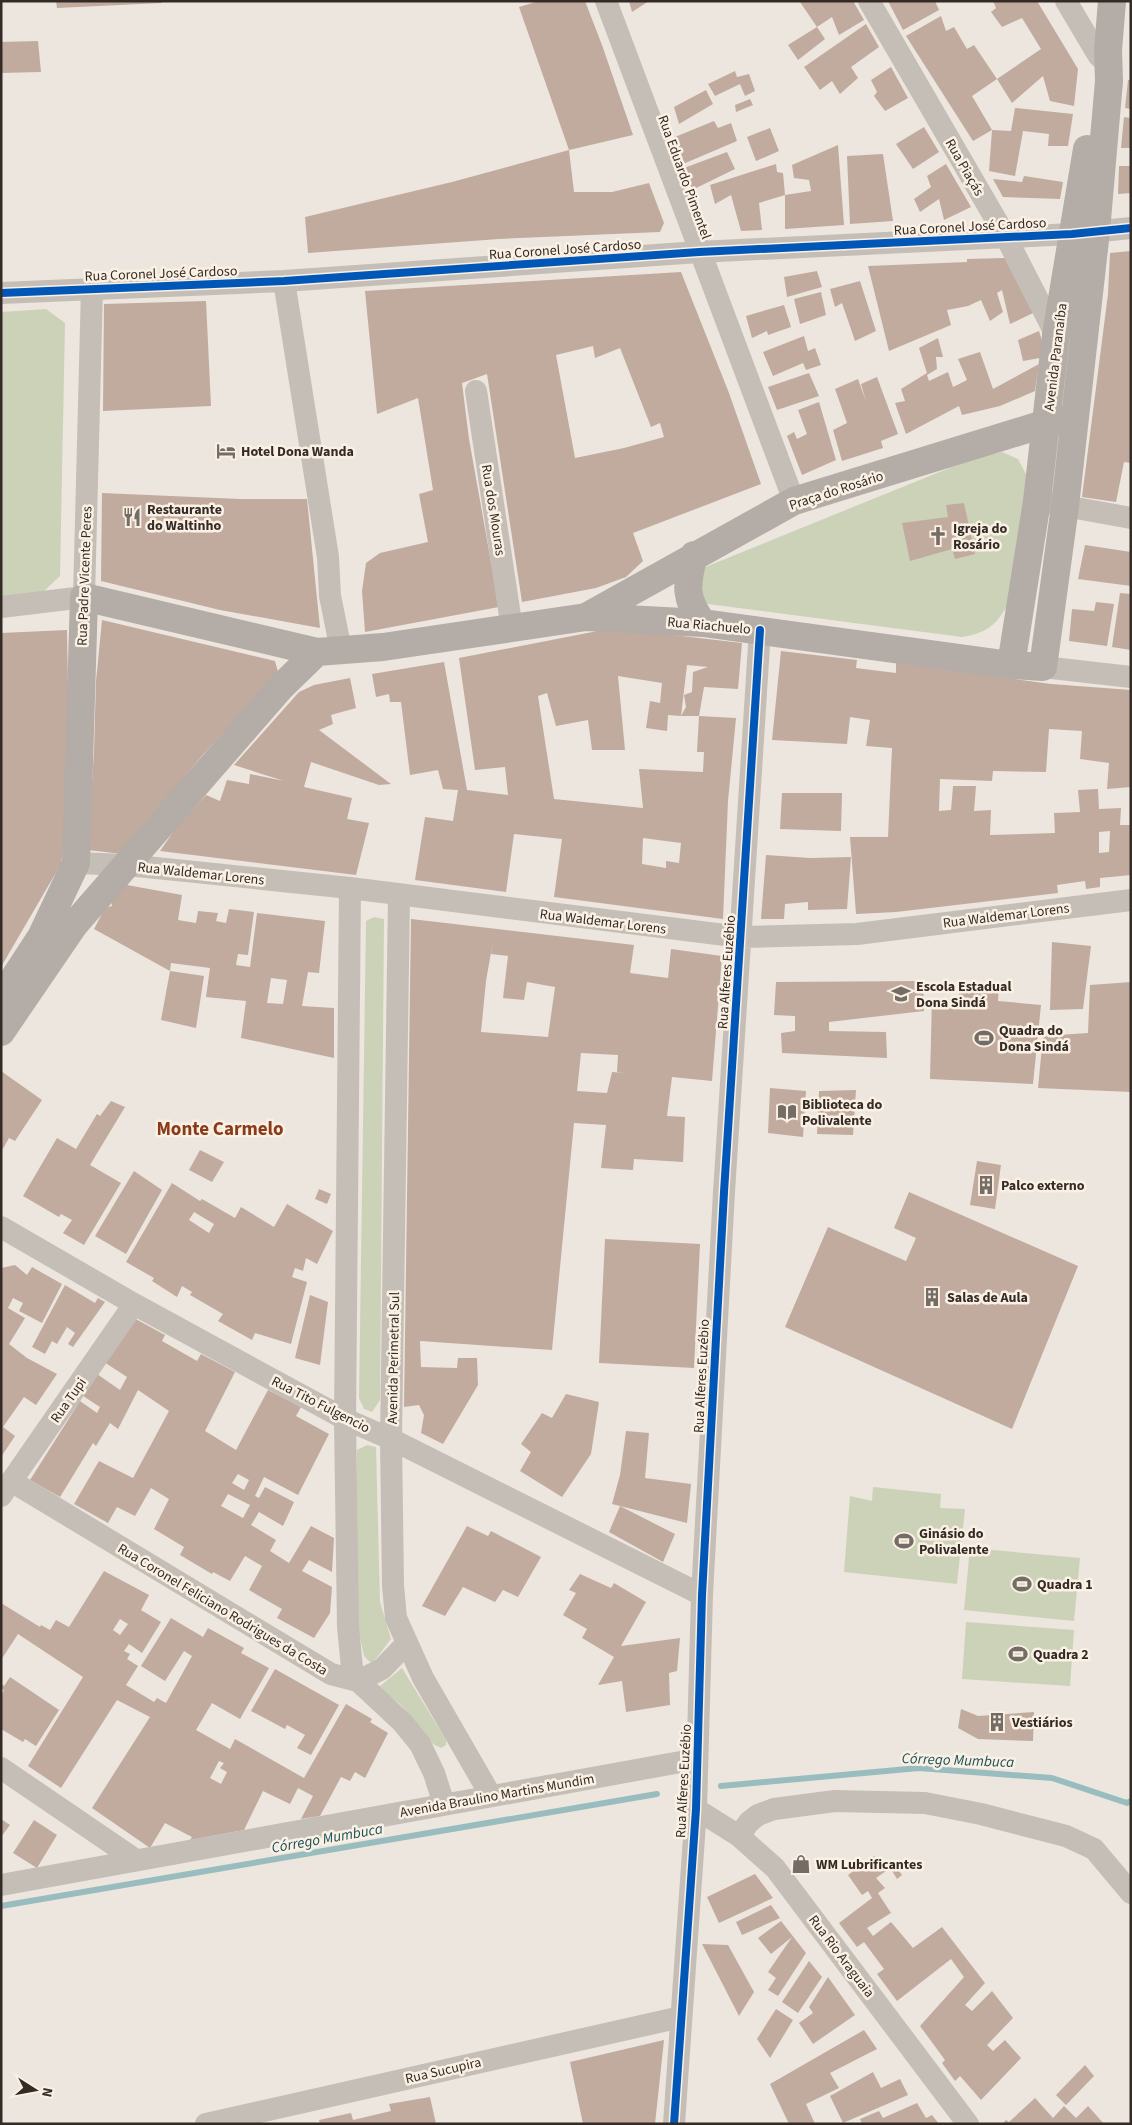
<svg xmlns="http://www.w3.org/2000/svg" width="1132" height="2125" font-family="'Source Sans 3',sans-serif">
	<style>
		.green { fill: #ccd2b7 }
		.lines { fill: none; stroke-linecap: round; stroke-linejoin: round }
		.stream { stroke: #99bdbe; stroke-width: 6 }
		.building { fill: #c1ab9e; fill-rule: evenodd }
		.minor { stroke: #c5beb7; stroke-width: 22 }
		.major { stroke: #b4aca6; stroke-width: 28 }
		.cycleway-casing { stroke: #faf1e4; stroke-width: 11 }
		.cycleway { stroke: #0057b8; stroke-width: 8 }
		.labels { text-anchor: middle; stroke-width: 5; stroke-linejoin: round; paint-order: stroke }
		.street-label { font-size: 14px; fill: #352b26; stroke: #faf1e4 }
		.poi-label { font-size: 14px; font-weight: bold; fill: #352b26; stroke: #faf1e4; text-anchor: start }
		.water-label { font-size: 15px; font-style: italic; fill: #195159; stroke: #faf1e4 }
		.district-label { font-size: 19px; font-weight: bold; fill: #893b1a; stroke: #faf1e4 }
	</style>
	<rect width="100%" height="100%" fill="#ece6de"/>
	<path class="green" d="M46,309L65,323L60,576L41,594L1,597V312Z
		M1002,452L1018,459L1027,476L1007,606C995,627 985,633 962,637L708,604L697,601L693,572L974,458Z
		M374,917L384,919L380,1400L372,1412L364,1409L359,1398L366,921Z
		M367,1445L376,1447L380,1602L391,1639L372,1664L364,1656L358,1628L355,1583L357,1450Z
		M873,1487L941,1494L940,1508L965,1509L957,1584L844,1572L850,1496L872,1501Z
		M970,1548L1080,1558L1074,1621L964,1610Z
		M966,1622L1074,1630L1070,1686L962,1679Z
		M402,1668L446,1740V1745L441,1748L433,1744L402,1706L379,1687Z"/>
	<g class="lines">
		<path class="stream" d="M721,1786L919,1768L1052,1778L1127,1803L1131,1801
			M1,1906L657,1794"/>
	</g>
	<path class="building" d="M56,1H161L162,3L57,8Z
		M539,1H585L602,45L633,135L569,150L574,192H612L649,183L664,223L660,232L499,239L308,253L305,217L452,182L569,150L519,7Z
		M629,1H649L632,12Z
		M802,1H853L864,20L839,35L832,17L817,27L800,2Z
		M888,1H935L939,10L903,30Z
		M993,1H1037L1078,69L1074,106L1050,101L1043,76L1012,103L997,79L1041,49L1022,18L1002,27L991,12L996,8Z
		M941,16L946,31L954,27L967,49L974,45L997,79L972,96L992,130L1011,131L1015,108L1073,114L1068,146H1048L1049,134L1023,131L1015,176L989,171L992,130L973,141L906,36Z
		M866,24L879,47L851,67L858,78L840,94L832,81L820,90L804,67Z
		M817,27L825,39L798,60L788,45Z
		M38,41L41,72L1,73V42Z
		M891,67L908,98L885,111L874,96L877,92L871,80Z
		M735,71L737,77L749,74L755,91L745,96L740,84L715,96L708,84Z
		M1128,80H1131V109L1125,108Z
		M706,90L713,104L679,124L674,107Z
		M750,99L753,105L736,112L735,105Z
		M1124,117L1131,118V148H1121Z
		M714,121L718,128L731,123L737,141L683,164L675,137Z
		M924,127L939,152L913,169L896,144Z
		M770,128L779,151L756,161L747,137Z
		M838,145L844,225L785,229V195L759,203L762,230L741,231L731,195L715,204L710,185L776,164L777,172L783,173L785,195L811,191L809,180L794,178L792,165Z
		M727,152L735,169L692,190L684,168Z
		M883,154L893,221L850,224L847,156Z
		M946,164L971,207L944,220L939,199L920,212L914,199L931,187L927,176Z
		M1119,166H1131V193L1118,194Z
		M1024,176L1063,182L1060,199L1003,197L993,179L1022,182Z
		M1131,251V420H1122H1131V463L1124,462L1116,502L1082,497L1108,294L1110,253Z
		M1005,258L1033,313L1010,324L1002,290L997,293L1003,312L990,321L981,300L968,306L947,310L951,325L889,351L868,266L967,262V259Z
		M817,271L822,287L787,297L784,277Z
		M681,272L729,393L761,484L633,533L643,561L626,577L596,588L522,602L487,374L462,383L469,439L499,607L365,632L362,591L366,563L380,553L428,542L419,494L433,490L418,398L377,414L365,291ZM593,346L595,358L620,348L651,427L660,423L664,437L624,448L575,458L556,355Z
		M860,281L876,331L855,341L842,303L835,307L830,289Z
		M821,292L826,315L800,324L794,299Z
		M206,301L211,406L103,411L104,304Z
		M784,305L791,327L768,335L767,331L752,338L746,316Z
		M1039,331L1042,341L1040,358L1023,361L1018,340Z
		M804,336L808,351L815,348L821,365L806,370L803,363L773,376L763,352Z
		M938,338L943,357H936L937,369L927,375L929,381L948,372L953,387L967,380L958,359L980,352L993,389L1039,364L1035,391L1000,406L962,415L959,406L906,434L895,403L905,401L901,389L927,373L919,348Z
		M809,373L819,396L777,410L768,387Z
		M877,377L898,434L881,441L883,448L842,461L833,430L847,423L835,389L858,379L866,401L861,384Z
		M819,402L836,460L802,475L787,436L794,432L797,439L807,434L798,410Z
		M102,493L240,499H307L320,628L220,610L101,581Z
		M964,503L975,554L955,559L952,549L910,561L902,523L948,517L946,505Z
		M1085,545L1131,552V586L1078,579Z
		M1120,593L1131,594V650L1112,647Z
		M1096,602L1114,604L1107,646L1069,641L1072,609L1094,611Z
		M102,620L275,661L278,672L201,757L122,854L88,850L94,751L96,681Z
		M613,628L742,643L738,689L704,687L699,716L736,718L728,801L723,919L554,897L562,839L514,834L506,892L415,880L425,817L453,821L458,790L443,789L438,770L410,775L401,702H390L389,694L376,697L372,674L444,662L467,790L508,795L505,767L475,770L459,658ZM687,665L708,667L693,672L692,692L684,695L686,707L681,716H699L697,752H704L703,772L639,769L643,808L554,799L538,696L547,693L556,726L588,720L592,750H625L618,676L662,683L660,703L650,701L646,728L667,731L668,715L681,716ZM643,838L681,843L679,863L666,861V868L642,864Z
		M67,630L68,689L65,839L61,864L1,967V633Z
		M781,651L857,660L856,668L896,673V663L1051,684L1131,690V787L1107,789L1109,763L1080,759L1082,731L1049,729L1046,772L993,771L992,781L940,779L939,811L951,810L953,786H976L974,811L991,810L990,835L1055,833L1054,813L1080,812L1078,790L1098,789L1099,809L1121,808L1120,825H1131V875L1100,878V887L1086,889L1085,881L1057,885L1058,893L896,912L856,914L850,837H888L892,748L866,746L870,720L850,717L847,744L772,740ZM1110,831L1109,852L1099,853V832Z
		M350,678L356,708L331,715L333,724L319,730L391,784L379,785L311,762L304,787L352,798L347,819L369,823L356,875L160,851L178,825L206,795L220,801L227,780L249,784L250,774L284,781L234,765L299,692L314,685Z
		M782,793H842L841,831L780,829Z
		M766,855L810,858L851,857L847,909L808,910V902L785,904L784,919H761Z
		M127,885L182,895L178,920L196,923L198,911L218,913L216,921L226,923L229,909L254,912L248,955L238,954L236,965L250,967L257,913L325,921L319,973L308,972L302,1006L334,1008V1058L241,1038L246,1001L206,997L210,968L171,963L170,971L204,976L196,1028L161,1020L170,971L94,929L105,908L112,906L111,900L116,893ZM271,978L287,980L283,1004L267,1003Z
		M411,919L634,945L630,973L668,978L671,949L722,956L712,1081L672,1077L667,1116L685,1117L683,1162L634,1159L633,1170L601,1168L606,1125L574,1123L552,1350L420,1341L421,1367L457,1368L458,1358H477L478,1385L443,1444L421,1433L424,1415L419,1405L404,1407ZM493,941L491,954L508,956L503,998L524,1000L527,982L555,987L548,1037L481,1032L486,981ZM581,1053L618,1055L617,1072L625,1073L612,1072L607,1093L577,1091Z
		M1052,942L1091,946L1083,1009L1050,1010Z
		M923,981L924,1011L829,1022V1031L886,1032L887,1058L782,1053L781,1033L795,1031V1016L774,1015L776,982Z
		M959,981L999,985L998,1001L1041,1005L1033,1084L930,1079L932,998L959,1000Z
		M1131,982V1092L1038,1088L1043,1036L1088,1033L1090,985Z
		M1,1071L42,1100L15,1141L9,1138L1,1152Z
		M770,1088L806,1091L803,1137L768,1133Z
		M856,1090L853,1135L817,1134L819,1091Z
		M111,1101L125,1107L90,1165L121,1183L84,1245L63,1233L72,1220L61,1214L59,1217L23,1196L57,1138L76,1149L97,1114L100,1116Z
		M200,1150L224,1162L212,1182L189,1170Z
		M977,1161L1001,1165L995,1209L970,1205Z
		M134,1171L162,1190L126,1254L95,1236Z
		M172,1183L200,1201L202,1199L235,1218L241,1207L274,1227L287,1204L333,1231L317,1264L306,1258L303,1271L295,1268L292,1277L307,1282L291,1344L255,1333L252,1340L218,1321L223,1314L190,1295L192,1292L182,1286L177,1297L152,1281L154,1278L126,1262ZM194,1212L214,1224L209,1233L189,1220Z
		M319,1189L331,1194L327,1204L315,1199Z
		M909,1192L1078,1266L1012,1429L785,1327L828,1227L906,1261L916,1238L894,1228Z
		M605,1239L700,1244L694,1368L599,1363Z
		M15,1265L27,1275L32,1267L62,1284L42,1323L19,1311L23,1303L13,1298L8,1308L25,1318L9,1344L27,1358L57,1374L36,1405L24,1397L3,1427L15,1436L1,1457V1268Z
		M65,1285L95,1303L98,1298L105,1302L73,1347L68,1344L75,1333L67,1327L57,1344L52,1341L45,1354L32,1347Z
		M310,1295L328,1302L320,1365L295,1358Z
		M132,1317L165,1335L162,1341L197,1361L201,1354L235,1372L205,1431L236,1450L268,1390L301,1407L296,1416L329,1434L298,1495L264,1477L255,1496L259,1498L265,1487L294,1502L283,1526L259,1512L251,1525L276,1540L270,1551L289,1563L311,1526L334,1538L332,1572L309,1560L302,1571L332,1587L330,1613L314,1638L277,1618L282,1609L249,1590L262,1566L245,1556L230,1581L213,1572L212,1574L180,1555L184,1547L154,1529L169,1499L151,1488L135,1516L117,1507L108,1523L74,1504L99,1461L133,1478L169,1411L138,1390L118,1429L110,1423L96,1446L93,1443L60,1497L30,1480L80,1401L97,1413L100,1407L83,1396L97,1374L120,1390L127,1377L104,1362ZM238,1474L249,1480L244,1490L232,1483ZM228,1494L250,1505L243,1518L221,1506Z
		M566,1394L599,1402L591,1454L562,1497L520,1471L531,1452L521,1444L542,1413L552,1418Z
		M626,1431L649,1433L645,1478L691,1484L687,1523L620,1506L675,1534L663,1562L609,1532L620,1506L612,1504L620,1475Z
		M467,1526L488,1536L491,1531L541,1557L518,1597L503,1590L495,1602L463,1587L445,1616L422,1606Z
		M104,1571L149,1595L141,1610L161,1622L142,1653L129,1644L124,1651L130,1654L127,1659L138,1666L126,1685L154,1702L157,1698L166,1703L192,1656L184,1651L165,1681L141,1666L171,1618L203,1637L208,1628L244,1648L241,1653L269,1668L240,1719L212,1703L196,1730L230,1749L235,1739L304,1778L346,1704L372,1719L370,1722L388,1733L365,1778L355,1772L350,1781L341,1777L320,1816L301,1819L313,1796L298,1788L290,1804L263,1791L244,1830L190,1840L192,1837L165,1823L150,1848L92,1808L150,1717L117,1700L61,1788L28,1766L83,1677L18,1634L1,1660V1603L40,1627L41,1625L50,1630L56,1620L69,1627ZM120,1619L128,1624L120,1635L113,1630ZM219,1761L224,1763L220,1768L227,1772L221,1784L210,1778Z
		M580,1574L611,1588L614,1583L646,1602L621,1646L680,1638L677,1671L669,1673L670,1705L626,1712L622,1681L598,1685L614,1657L582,1638L587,1629L563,1615L576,1593L569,1590Z
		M275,1669L339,1705L311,1755L297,1748L305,1735L287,1725L285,1729L251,1711Z
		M10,1677L59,1710L36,1746L25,1739L23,1742L1,1729V1696L4,1690L1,1689V1684L4,1686Z
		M961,1709L978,1716L1034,1712L1033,1741L978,1739L958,1728Z
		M1,1819L10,1825L1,1837Z
		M34,1820L57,1835L37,1868L13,1853Z
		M874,1856L886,1871L876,1878L885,1888L878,1893L891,1913L867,1928L873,1936L891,1922L913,1948L942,1927L985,1983L965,2005L972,2011L992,1991L1013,2018L987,2045L993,2051L1005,2040L1021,2058L981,2100L960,2076L955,2081L942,2063L945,2060L920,2026L964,1977L951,1959L897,2001L877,1974L884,1969L864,1942L857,1947L839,1923L872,1898L868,1891L862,1895L848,1875Z
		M895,1866L902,1875L897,1879L891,1869Z
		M755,1874L773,1898L719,1923L707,1897Z
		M771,1905L780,1918L742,1935L736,1922Z
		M781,1921L806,1953L778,1996L768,1990L776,1978L768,1972L792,1937L771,1954L758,1938Z
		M702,1944L728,1945L754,1992L739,2016Z
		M809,1961L822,1977L798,2013L782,2002Z
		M828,1977L855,2015L813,2044L799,2023L813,2013L809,2007Z
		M776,2009L793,2020L770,2058L757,2039Z
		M864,2030L877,2049L830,2073L839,2088L806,2104L815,2124H789L770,2084Z
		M664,2040L655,2124H583L570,2062Z
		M1085,2065L1094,2076L1066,2105L1056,2095Z
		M873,2072L881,2088L900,2079L908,2095L843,2123L830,2096Z
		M430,2097L436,2124H320L319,2120L351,2113L353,2120L391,2111L389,2104Z
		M1035,2098L1053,2118L1064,2106L1076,2118L1088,2106L1104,2124H1002L1006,2120L1009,2122Z
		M917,2103L926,2118L932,2115L939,2124H862L860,2119L879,2111L883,2118Z"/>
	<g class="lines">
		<path class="minor" d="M606,1L794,501
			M869,1L1006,237L1056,335
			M1066,1L1098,55L1109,65
			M284,281L328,557L330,596L341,650
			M1,293L284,281L699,252L1072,234L1131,228
			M476,391L512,629
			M1048,503L1131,518
			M1,607L84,597L92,288
			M1043,667L1131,677
			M76,863L127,865L350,888L741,937L857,934L1131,900
			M350,888L345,1419L348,1627L352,1668L358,1681
			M399,896L391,1439L393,1586L396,1618L423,1678L491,1796
			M1,1227L134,1304L345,1419L391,1439L702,1595
			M11,1481L331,1674L358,1681L402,1722L420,1744L434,1773L444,1804
			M1,1496L134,1304
			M358,1681L382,1669L407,1643
			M1,1768L136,1860
			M696,1809L739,1836L775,1868L968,2124
			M739,1836L749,1822L758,1815L774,1809L835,1801L925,1803L981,1814L1066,1836L1094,1849L1131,1893
			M1,1885L697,1759
			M206,2124L681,2017
			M674,2124L696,1809L702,1595L724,1192L760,630"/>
		<path class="major" d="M694,555C686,584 684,599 703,623
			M586,617L794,501L1047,423L1063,421
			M1011,665L1037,501L1056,335L1087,149
			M1,998L41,937L76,863L84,597L317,652L383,647L586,617L703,623L1011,665L1043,667L1065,506L1096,231L1109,81L1108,50L1112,1
			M1,1032L74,925L280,688L317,652"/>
		<g class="cycleway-casing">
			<path id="cycleway" d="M1,293L284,281L699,252L1072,234L1131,228
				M674,2124L696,1809L702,1595L724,1192L760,630"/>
		</g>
		<use href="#cycleway" class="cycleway"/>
	</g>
	<defs>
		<g id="hotel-bare" transform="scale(1.5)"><path d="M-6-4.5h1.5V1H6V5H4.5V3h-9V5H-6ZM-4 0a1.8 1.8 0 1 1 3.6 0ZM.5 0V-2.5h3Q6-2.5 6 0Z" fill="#756c66" stroke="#faf1e4" stroke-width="2.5" paint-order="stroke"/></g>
		<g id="restaurant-bare" transform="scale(1.5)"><path d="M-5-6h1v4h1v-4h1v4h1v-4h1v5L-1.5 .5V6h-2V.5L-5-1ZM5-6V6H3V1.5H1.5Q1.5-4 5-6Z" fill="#756c66" stroke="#faf1e4" stroke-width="2.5" paint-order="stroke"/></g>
		<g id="church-bare" transform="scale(1.5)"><path d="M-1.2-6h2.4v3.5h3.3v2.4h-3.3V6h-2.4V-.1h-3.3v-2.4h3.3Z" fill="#756c66" stroke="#faf1e4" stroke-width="2.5" paint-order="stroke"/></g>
		<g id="school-bare" transform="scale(1.5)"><path d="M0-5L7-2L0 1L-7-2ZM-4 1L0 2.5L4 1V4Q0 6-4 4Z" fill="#756c66" stroke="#faf1e4" stroke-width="2.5" paint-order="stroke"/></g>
		<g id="stadium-bare" transform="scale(1.5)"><path d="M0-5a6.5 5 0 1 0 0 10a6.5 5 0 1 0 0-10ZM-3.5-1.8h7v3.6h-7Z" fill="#756c66" stroke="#faf1e4" stroke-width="2.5" paint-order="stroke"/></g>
		<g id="library-bare" transform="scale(1.5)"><path d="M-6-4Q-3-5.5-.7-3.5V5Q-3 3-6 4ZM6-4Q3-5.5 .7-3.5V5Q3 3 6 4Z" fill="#756c66" stroke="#faf1e4" stroke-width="2.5" paint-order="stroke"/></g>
		<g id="building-bare" transform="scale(1.5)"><path d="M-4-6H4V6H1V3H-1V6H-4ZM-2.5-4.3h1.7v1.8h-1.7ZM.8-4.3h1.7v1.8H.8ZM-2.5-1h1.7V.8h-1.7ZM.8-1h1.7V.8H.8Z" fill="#756c66" stroke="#faf1e4" stroke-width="2.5" paint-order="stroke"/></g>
		<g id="shop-bare" transform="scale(1.5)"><path d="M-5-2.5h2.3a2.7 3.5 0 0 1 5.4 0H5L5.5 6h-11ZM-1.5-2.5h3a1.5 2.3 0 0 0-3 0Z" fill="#756c66" stroke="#faf1e4" stroke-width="2.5" paint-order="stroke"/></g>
	</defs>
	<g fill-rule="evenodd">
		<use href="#hotel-bare" x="226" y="451"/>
		<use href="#restaurant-bare" x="132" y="517"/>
		<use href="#church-bare" x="938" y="536"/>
		<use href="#school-bare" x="901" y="994"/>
		<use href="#stadium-bare" x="984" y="1038"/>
		<use href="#library-bare" x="787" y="1112"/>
		<use href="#building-bare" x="986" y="1185"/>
		<use href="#building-bare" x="932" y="1297"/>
		<use href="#stadium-bare" x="904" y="1541"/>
		<use href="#stadium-bare" x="1022" y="1584"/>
		<use href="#stadium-bare" x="1018" y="1654"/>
		<use href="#building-bare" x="997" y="1722"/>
		<use href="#shop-bare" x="801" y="1864"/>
	</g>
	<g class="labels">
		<g class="street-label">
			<text transform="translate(965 167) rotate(60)" y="5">Rua Piaçás</text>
			<text transform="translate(685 177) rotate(70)" y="5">Rua Eduardo Pimentel</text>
			<text transform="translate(970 226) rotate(-3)" y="5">Rua Coronel José Cardoso</text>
			<text transform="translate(565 249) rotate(-4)" y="5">Rua Coronel José Cardoso</text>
			<text transform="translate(161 273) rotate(-2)" y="5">Rua Coronel José Cardoso</text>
			<text transform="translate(1055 357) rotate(-83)" y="5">Avenida Paranaíba</text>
			<text transform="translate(836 490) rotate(-18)" y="5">Praça do Rosário</text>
			<text transform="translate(494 510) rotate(81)" y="5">Rua dos Mouras</text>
			<text transform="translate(84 576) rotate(-88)" y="5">Rua Padre Vicente Peres</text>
			<text transform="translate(709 625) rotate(5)" y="5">Rua Riachuelo</text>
			<text transform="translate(201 873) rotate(6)" y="5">Rua Waldemar Lorens</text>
			<text transform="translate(1006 915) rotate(-7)" y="5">Rua Waldemar Lorens</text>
			<text transform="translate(603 921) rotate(7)" y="5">Rua Waldemar Lorens</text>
			<text transform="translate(726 972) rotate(-86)" y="5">Rua Alferes Euzébio</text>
			<text transform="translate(393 1358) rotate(-89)" y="5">Avenida Perimetral Sul</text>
			<text transform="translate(701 1376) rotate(-87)" y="5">Rua Alferes Euzébio</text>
			<text transform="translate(68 1400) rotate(-55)" y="5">Rua Tupi</text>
			<text transform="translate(321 1404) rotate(27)" y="5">Rua Tito Fulgencio</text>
			<text transform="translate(223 1609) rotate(31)" y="5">Rua Coronel Feliciano Rodrigues da Costa</text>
			<text transform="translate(683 1781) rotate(-87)" y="5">Rua Alferes Euzébio</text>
			<text transform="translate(497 1795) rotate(-10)" y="5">Avenida Braulino Martins Mundim</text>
			<text transform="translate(842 1956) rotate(53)" y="5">Rua Rio Araguaia</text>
			<text transform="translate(443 2070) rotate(-13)" y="5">Rua Sucupira</text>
		</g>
		<g class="poi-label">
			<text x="241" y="456">Hotel Dona Wanda</text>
			<text x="147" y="514">Restaurante<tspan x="147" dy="16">do Waltinho</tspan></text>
			<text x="953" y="533">Igreja do<tspan x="953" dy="16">Rosário</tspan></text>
			<text x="916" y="991">Escola Estadual<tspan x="916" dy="16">Dona Sindá</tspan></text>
			<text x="999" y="1035">Quadra do<tspan x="999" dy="16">Dona Sindá</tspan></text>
			<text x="802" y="1109">Biblioteca do<tspan x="802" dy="16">Polivalente</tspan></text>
			<text x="1001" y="1190">Palco externo</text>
			<text x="947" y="1302">Salas de Aula</text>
			<text x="919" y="1538">Ginásio do<tspan x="919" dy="16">Polivalente</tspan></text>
			<text x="1037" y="1589">Quadra 1</text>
			<text x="1033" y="1659">Quadra 2</text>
			<text x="1012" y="1727">Vestiários</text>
			<text x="816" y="1869">WM Lubrificantes</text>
		</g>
		<g class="water-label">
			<text transform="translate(958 1760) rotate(2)" y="5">Córrego Mumbuca</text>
			<text transform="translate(327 1838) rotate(-10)" y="5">Córrego Mumbuca</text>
		</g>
		<g class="district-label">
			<text x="220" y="1135">Monte Carmelo</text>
		</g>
	</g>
	<rect width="1132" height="2125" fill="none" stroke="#352b26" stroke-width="5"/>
	<g transform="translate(35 2090) rotate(101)" stroke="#faf1e4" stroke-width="4" paint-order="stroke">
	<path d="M0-4L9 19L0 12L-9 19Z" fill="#352b26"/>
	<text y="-8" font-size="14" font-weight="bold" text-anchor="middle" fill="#352b26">N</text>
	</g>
</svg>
